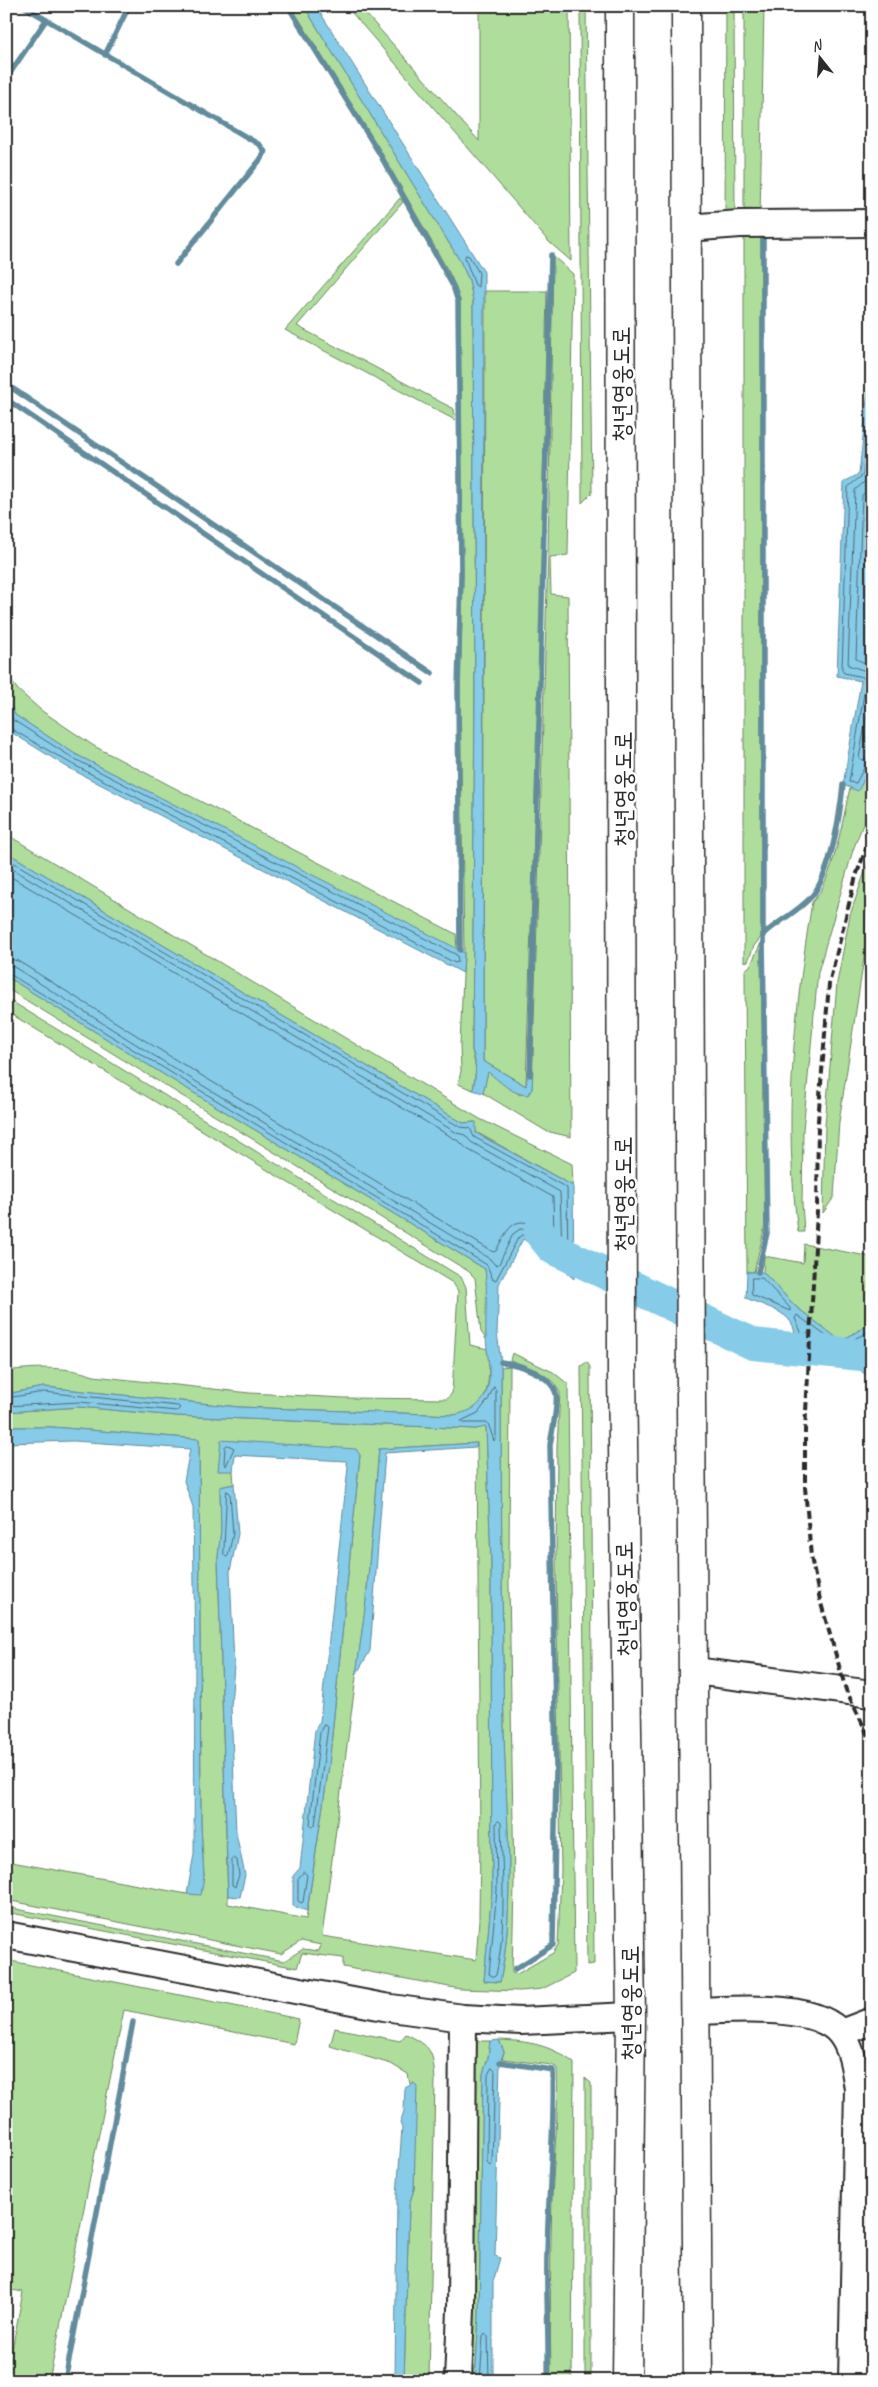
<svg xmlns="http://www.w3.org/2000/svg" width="878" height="2387" font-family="Caveat,'Poor Story',sans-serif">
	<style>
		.green { fill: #afdd9b; stroke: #6d8463; fill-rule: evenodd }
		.water { fill: #86cbe8; stroke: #628b9c }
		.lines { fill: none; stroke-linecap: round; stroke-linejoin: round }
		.shore { stroke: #4f6b77; stroke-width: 1 }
		.stream { stroke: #628b9c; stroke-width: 5.5 }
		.river { stroke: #86cbe8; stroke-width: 32 }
		.minor-casing { stroke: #2b2b2b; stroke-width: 30 }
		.highway-casing { stroke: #2b2b2b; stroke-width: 31 }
		.minor { stroke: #fff; stroke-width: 26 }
		.highway { stroke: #fff; stroke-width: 28 }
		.rail { stroke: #2b2b2b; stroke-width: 4; stroke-dasharray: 8 4; stroke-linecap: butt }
		.labels { text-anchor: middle; stroke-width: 5; stroke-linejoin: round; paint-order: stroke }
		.street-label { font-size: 24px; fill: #2b2b2b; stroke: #fff }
	</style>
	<rect width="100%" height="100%" fill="#fff"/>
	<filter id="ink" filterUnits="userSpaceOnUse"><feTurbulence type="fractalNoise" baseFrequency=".02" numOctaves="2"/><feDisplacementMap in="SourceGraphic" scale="10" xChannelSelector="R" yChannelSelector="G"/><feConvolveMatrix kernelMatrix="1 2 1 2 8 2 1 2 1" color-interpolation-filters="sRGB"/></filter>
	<g filter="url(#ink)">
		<path class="green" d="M291,6H304L460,261L469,280L473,300L475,697L472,1050L476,1069L473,1090L458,1084L461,1071L460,1045L464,953L460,688L463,575L460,300L451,276L380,150Z
			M346,6H359L479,141V6H569L571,261L549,242Z
			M580,6H586L592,493L582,503Z
			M726,6H734L735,221H725Z
			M744,6H764L760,219L744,220Z
			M400,198L403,202L297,326L454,409L455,420L285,330Z
			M744,231H761V937L754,946L748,961L744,962Z
			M553,256L573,274L568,555L550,557L551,594L568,596L571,1137L546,1131L483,1093L488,1071L520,1095L532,1089L548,553Z
			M485,291H547L539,673L526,1086L483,1061Z
			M6,674L18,690L42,711L94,746L456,934L457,950L75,754L15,715L6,697Z
			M872,764V801L853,850L818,972L803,1130L802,1203L804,1232H798C783,1119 794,1014 812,902C833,883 843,817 850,788L858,790Z
			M6,834L480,1119L572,1164L573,1186L476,1132L475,1122L463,1123L6,852Z
			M872,851V894L866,914L864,958L839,1122L834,1197L823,1213L825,1125L837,983L850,915Z
			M761,943L765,1226L754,1272H747L745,970L750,966Z
			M6,976L166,1076L485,1269L488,1290L486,1339L481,1332L475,1278L468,1271L6,988Z
			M6,998L461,1277L466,1287L470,1345L488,1349C489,1368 492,1397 474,1410C469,1413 460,1414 454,1415L239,1407L44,1387L6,1394V1371C36,1367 66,1366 94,1376L250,1393L344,1398L447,1399L452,1393L458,1291L453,1283L6,1011Z
			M804,1244L872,1257V1325H868L841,1341L795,1306L763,1272L764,1256L803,1263Z
			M512,1353L553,1372L568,1384L574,1973L542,1989L520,1991L460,1989L343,1967V1958L302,1953L297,1968L6,1912V1907L284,1961L303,1949L319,1951L321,1945L301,1941L281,1954L6,1900V1861L187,1894L204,1876L201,1826L199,1439L52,1427H6V1412L79,1407L177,1416L476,1429L486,1426L491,1561L492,1890L484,1981L500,1982C516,1905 506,1816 504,1737C502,1614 501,1491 501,1367L510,1366L509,1581L514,1885L512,1973L517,1974L553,1953L558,1945L561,1871L556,1570L557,1446L560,1393L554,1382L536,1370L510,1360ZM221,1440L360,1455L329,1765L306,1919L228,1904L218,1557L221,1530L220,1487L234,1484L233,1471ZM477,1443L480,1841L479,1919L476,1960L322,1936L366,1601L379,1449Z
			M587,1362L590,1367L594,1964L587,1965L581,1366Z
			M6,1960L299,2019L294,2044L124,2010L49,2381H6L23,2292L6,2289Z
			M335,2028L400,2041L406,2034C433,2047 433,2052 435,2081L429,2381H404L409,2205L414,2189V2083L410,2084L408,2074L391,2064L330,2046Z
			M499,2040C528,2041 551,2045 574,2063L572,2381H551C550,2320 550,2259 552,2198C554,2155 559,2112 557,2068L552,2065L502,2059L504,2052Z
			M475,2041H490L488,2058L483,2074L479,2316L475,2381H464Z
			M585,2078L591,2083V2381H585Z"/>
		<path class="water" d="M304,6H316L484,272L483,1061L526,1086L528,1069L533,1068L532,1089L528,1095C512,1095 500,1081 488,1072L483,1093L473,1090C476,1075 477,1064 472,1050L475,697L473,300L469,280L460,261Z
			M871,363L872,764L858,791L843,785L861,681L837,676L844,482L859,474Z
			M6,697L15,715L75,754L460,950L464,953L463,973L67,767L6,729Z
			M6,852L463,1123L476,1122V1133L573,1186L574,1279L548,1256L523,1239L499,1284L497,1333L501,1362C501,1485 502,1609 504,1733C506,1812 516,1905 500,1982L484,1981L492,1890L491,1561L486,1427L476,1429L177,1416L79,1407L6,1412V1394L44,1387L239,1407L454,1415C466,1412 475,1410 483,1399C494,1381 487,1357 486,1338C485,1315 488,1293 485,1269L166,1076L6,976Z
			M747,1272H763L795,1306L841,1341L868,1325H872V1376L866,1375L853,1364L826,1360H787L747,1351V1327L793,1345C802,1313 770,1309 746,1298Z
			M6,1427H52L199,1439L201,1826L204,1876L201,1895L187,1894L194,1854L195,1662L193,1507L184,1481L190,1449L74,1441L6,1443Z
			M221,1440L356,1449L360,1455L329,1765L307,1911L293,1906V1876L300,1868L315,1730L320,1721L348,1467L346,1461L235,1455L233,1471H218Z
			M477,1443L476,1447L385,1453L370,1651L356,1675L366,1601L379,1449Z
			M234,1484L238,1534L230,1571L234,1665L231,1706L236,1833L245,1875L240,1897L228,1896L218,1557L221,1530L220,1487Z
			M499,2040L504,2052L500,2062L495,2256L500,2258L493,2282V2381H475L479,2316L483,2074L488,2058L490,2041Z
			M414,2083L417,2086L414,2189L409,2205L404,2381H395L397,2195L402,2128L400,2123L404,2111L405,2088Z"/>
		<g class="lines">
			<path class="shore" d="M466,255L469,256L479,273L478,287L475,285L465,258Z
				M872,399L863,475L848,487L842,670L844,673L863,677L866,682L849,782L856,783L865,766L872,763
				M872,457L869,478L855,490L848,665L866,671L872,678
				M872,487L862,495L856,659L872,666
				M872,688L859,758L862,760L872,757
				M6,708L13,720L73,758L457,955L458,962L455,963L70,763L6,726
				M6,858L460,1127L470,1128L474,1137L567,1188L568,1263L565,1264C555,1256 534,1236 522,1235L518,1238L496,1280H493L487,1265L6,972
				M6,865L457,1133L465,1135L471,1142L560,1192L562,1249L559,1250L530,1230L520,1229L513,1234L499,1264L495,1265L490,1259L172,1067L14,967L6,965
				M6,874L460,1142L467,1149L553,1197L554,1234L551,1235C519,1214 512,1218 496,1251L493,1252L176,1060L18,961L6,958
				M752,1278H762L790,1308V1311L752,1295Z
				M872,1330L840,1346L797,1315L795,1318L801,1332L796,1349H790L755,1335L752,1337L754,1347L788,1355H827L854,1359L872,1370
				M807,1333H811L827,1345V1348L806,1349Z
				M872,1336L851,1350L872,1364
				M494,1387L496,1390V1438L494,1441L488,1423H463L461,1421L478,1413L488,1400Z
				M6,1398L44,1392L178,1406L180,1408L177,1411L79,1402L6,1406
				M228,1445L234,1448L226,1466L224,1463L225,1447Z
				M227,1491L230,1493L233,1534L228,1556L226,1557L224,1555Z
				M324,1725L328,1727L315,1825L312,1827L310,1824L320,1732Z
				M499,1821L501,1823C502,1873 507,1926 496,1975L494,1977L489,1974L497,1890L496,1823Z
				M234,1858L237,1860L239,1875L235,1887L232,1885V1861Z
				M304,1872L307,1875L303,1902L301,1903L298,1901V1879Z
				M492,2068L495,2071L492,2162L490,2165L487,2162L488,2075Z
				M480,2381L483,2336L485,2333L488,2336L489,2381"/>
			<path class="stream" d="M23,6L260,145L265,152L260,160L176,264
				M288,6L378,151L453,286L458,302L461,574L458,689L460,950
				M105,55L129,6
				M6,79L46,20
				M6,384L432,673
				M6,399L422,683
				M763,935C778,921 799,911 812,896C831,873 840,815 843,785
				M530,1075L551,255
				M758,1272L767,1233L763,935V231
				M501,1362C518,1364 551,1374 556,1394C558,1406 552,1432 550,1445L556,1768L553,1945L515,1969
				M500,2062L553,2070C555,2131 548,2194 547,2255C546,2297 549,2339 548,2381
				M65,2381L133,2022"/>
			<path class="river" d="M539,1232L552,1248L753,1344L872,1356"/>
			<g class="minor-casing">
				<path id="minor" d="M687,228L740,224L872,223
					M695,1671L872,1694
					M6,1935L384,2007L463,2018L521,2021L631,2016
					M697,2011C733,2010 817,2002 841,2034C853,2050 855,2070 858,2089L852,2381
					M841,2033L872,2021
					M458,2381L461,2310L463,2018"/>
			</g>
			<g class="highway-casing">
				<path id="highway" d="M620,6L622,1372L631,2016L627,2381
					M686,6L691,1403L698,2381"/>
			</g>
			<use href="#minor" class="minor"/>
			<use href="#highway" class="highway"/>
			<path class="rail" d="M872,833L856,876L829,984L818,1121L817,1211L805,1430V1487L811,1557L820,1600L846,1690L872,1743"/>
		</g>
	</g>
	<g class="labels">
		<g class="street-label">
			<text transform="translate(621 384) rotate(-90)" y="8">청년영웅도로</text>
			<text transform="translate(623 789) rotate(-90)" y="8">청년영웅도로</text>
			<text transform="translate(623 1194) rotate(-90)" y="8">청년영웅도로</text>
			<text transform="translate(625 1599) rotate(-91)" y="8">청년영웅도로</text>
			<text transform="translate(630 2003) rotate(-90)" y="8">청년영웅도로</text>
		</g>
	</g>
	<rect width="878" height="2387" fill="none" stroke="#fff" stroke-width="25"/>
	<rect x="12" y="12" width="853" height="2362" fill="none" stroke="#2b2b2b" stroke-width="2" filter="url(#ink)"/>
	<g transform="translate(820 58) rotate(343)" stroke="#ffffff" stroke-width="4" paint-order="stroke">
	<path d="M0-4L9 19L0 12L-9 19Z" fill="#2b2b2b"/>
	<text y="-8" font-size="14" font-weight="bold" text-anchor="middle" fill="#2b2b2b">N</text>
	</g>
</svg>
